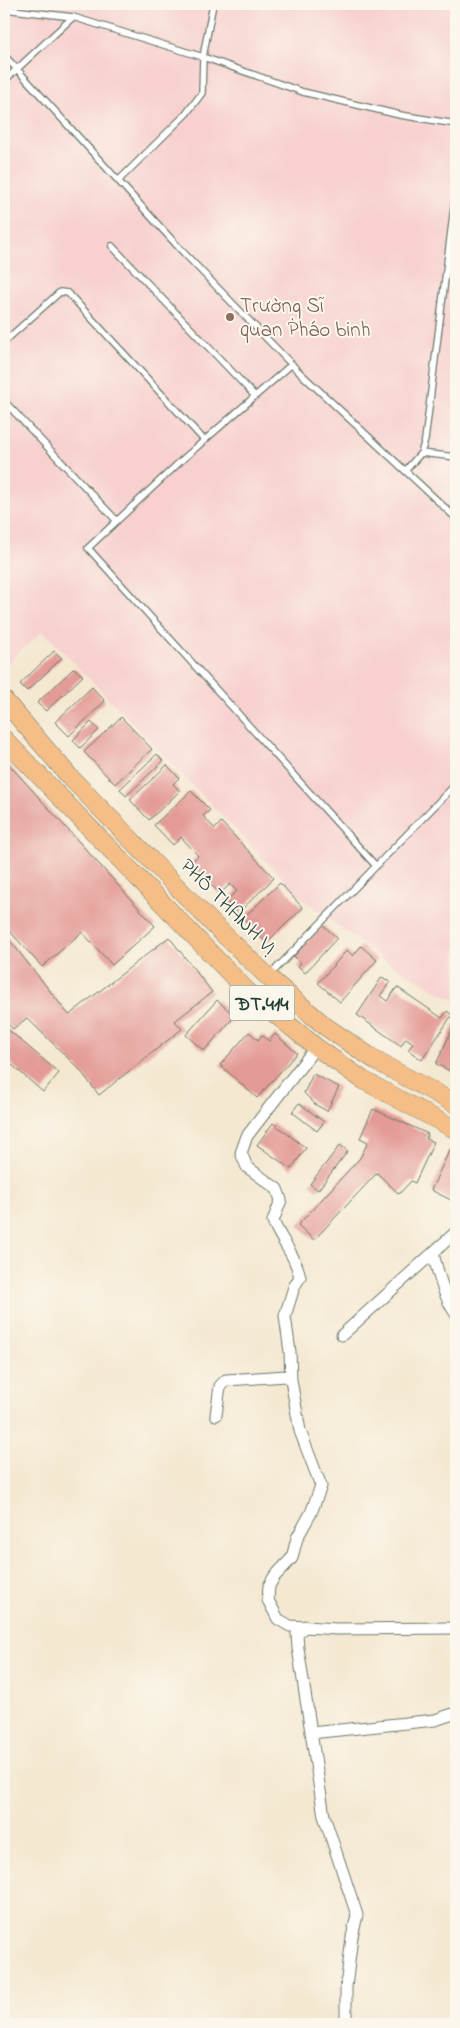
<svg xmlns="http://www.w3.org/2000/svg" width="460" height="2028" font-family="'Indie Flower',sans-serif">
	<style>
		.built { fill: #f7d0cf }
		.building { fill: #e49b97 }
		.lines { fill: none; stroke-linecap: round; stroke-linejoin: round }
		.service-casing { stroke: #6a796b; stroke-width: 8 }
		.minor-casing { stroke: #6a796b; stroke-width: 13 }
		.primary-casing { stroke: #6a796b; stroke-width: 19 }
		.service { stroke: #fff; stroke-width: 5.5 }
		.minor { stroke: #fff; stroke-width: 11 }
		.primary { stroke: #f6be87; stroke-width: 18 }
		.education-dot { fill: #8d6e63; stroke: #fbf7ec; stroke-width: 2 }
		.labels { text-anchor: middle; stroke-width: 4; stroke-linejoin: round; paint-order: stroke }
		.shield { fill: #fbf7ec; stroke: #61756b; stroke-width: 1 }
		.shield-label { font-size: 20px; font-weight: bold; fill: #1f3d34 }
		.education-label { font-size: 21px; fill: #785e54; stroke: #fbf7ec; text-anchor: start }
		.street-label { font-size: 21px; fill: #1f3d34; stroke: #fbf7ec }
	</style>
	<rect width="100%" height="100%" fill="#fbf7ec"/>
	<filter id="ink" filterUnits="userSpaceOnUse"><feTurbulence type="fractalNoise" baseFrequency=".02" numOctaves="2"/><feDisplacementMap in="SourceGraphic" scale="10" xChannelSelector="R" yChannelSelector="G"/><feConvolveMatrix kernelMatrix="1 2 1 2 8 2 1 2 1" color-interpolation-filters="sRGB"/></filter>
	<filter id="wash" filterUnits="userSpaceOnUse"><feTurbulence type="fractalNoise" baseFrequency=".0096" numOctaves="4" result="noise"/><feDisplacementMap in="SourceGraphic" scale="20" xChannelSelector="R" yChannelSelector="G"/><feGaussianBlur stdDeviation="1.12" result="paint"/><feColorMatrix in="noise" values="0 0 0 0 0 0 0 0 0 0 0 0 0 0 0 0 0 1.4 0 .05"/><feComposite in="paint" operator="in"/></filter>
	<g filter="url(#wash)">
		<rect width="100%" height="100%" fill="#f4e8d1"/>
		<path class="built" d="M4,4H456V1001L382,959L302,898L43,631L5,665L4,663Z"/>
		<g id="blocks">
			<path class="building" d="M54,651L62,658L27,691L20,684Z
				M74,668L83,676L46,711L37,703Z
				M92,687L105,701L69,736L55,722Z
				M121,717L152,749L115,784L84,752Z
				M91,722L99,730L80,748L73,740Z
				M157,754L163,761L126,796L120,789Z
				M4,759L155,926L112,965L82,932L42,967L4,925Z
				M167,765L179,778L173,784L180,791L149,820L130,800Z
				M191,791L210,810L203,816L215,829L221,822L274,878L238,913L226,901L237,891L230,884L220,894L190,863L198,856L193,850L181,837L173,845L154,825Z
				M280,883L303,908L266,943L243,918Z
				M323,925L337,938L305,973L298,966L301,963L294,956Z
				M4,933L69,1015L169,937L212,992L175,1021L182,1029L99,1095L79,1069L27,1018L13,1029L4,1020Z
				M361,946L377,960L340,1002L318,983L347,950L353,956Z
				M382,977L390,982L380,996L387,1001L397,987L442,1018L447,1011L452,1015L422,1060L408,1050L413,1043L406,1038L401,1046L357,1015Z
				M217,1000L235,1016L204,1051L186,1035Z
				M456,1021V1074L436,1064Z
				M4,1026L59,1073L43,1092L4,1058Z
				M249,1032L258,1040L262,1035L269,1041L275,1034L297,1053L257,1098L220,1065Z
				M313,1074L339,1087L327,1111L316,1105L304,1093Z
				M299,1103L324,1122L317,1131L292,1112Z
				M373,1109L428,1134L426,1139L434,1142L415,1183L411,1181L399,1194L377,1173L314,1240L298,1225L360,1158L368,1142L360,1138Z
				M273,1123L306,1148L291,1169L257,1145Z
				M340,1145L348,1151L318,1190L310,1184Z
				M450,1149L456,1152L455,1202L431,1190Z"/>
		</g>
	</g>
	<g filter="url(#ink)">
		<use href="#blocks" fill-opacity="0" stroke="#6a796b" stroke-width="1"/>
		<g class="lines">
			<g class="service-casing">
				<path id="service" d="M4,9L73,17L203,57L303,92L400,115L456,124
					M4,55L183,252L298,371L456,518
					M4,81L73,17
					M119,180L186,114L202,93L203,57L213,4
					M112,246L255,396
					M4,342L60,292L68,293L204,440
					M292,364L183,459L88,548L376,866
					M4,401L117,521
					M421,453L456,457
					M406,470L421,453L425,440L456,191
					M269,976L456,784"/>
			</g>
			<g class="minor-casing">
				<path id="minor" d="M433,1253C438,1273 444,1297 456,1314
					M342,1335L456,1232
					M291,1380L290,1352L285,1316L294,1287L300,1277C296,1256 281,1241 273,1221L281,1200L277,1189L247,1167L241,1153L247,1136L316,1047
					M216,1415L220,1386L226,1380L287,1376L291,1380L300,1431L321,1486L311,1513L297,1538L292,1558L274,1577L269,1586L268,1600L278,1619L290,1626L337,1629L456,1628
					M305,1626L297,1634L298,1648L324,1816L357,1915L352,1937L346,1987V2024
					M311,1733L435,1720L456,1713"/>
			</g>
			<g class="primary-casing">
				<path id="primary" d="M4,700L69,776L213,924L268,977L326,1027L378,1062L456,1104
					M4,739L248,992L316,1047L363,1080L456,1130"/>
			</g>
			<use href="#service" class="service"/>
			<use href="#minor" class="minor"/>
			<use href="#primary" class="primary"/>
		</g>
	</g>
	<circle class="education-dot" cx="230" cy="317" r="5"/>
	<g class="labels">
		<rect class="shield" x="229.5" y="985.5" width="65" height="35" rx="4"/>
		<g class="shield-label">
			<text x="262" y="1010">ĐT.414</text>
		</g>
		<g class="education-label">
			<text x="240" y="312">Trường Sĩ<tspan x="240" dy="24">quan Pháo binh</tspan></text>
		</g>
		<g class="street-label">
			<text transform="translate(229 906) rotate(45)" y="7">PHỐ THANH VỊ</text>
		</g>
	</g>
	<rect width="460" height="2028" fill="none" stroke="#fbf7ec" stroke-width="20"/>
</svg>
